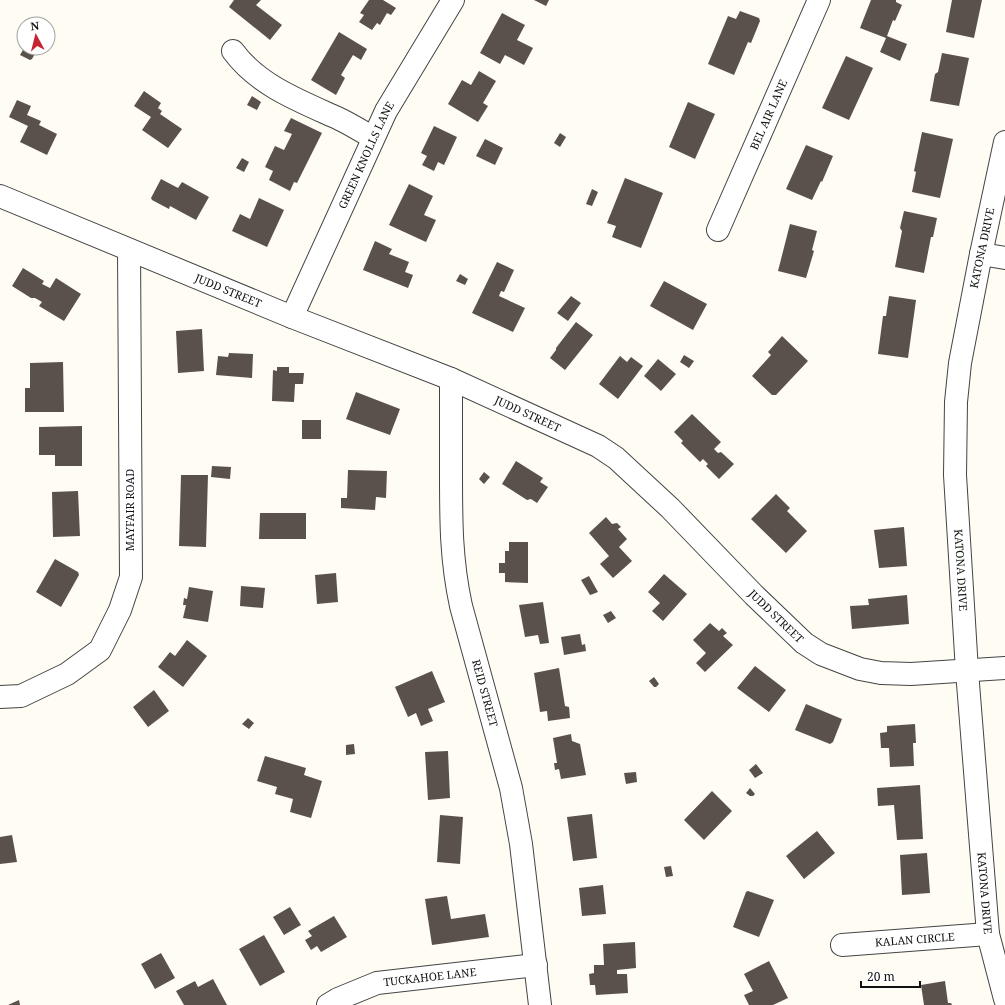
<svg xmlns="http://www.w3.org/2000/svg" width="1005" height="1005" font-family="'Noto Serif',serif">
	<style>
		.building { fill: #5a514d }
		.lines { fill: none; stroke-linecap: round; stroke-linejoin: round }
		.minor-casing { stroke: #444; stroke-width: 24 }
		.minor { stroke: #fff; stroke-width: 22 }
		.labels { text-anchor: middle; stroke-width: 4; stroke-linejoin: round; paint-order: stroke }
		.street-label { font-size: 11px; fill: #111; stroke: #fff }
	</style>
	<rect width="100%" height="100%" fill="#fffcf4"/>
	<path class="building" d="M234,0H261L256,5L282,25L270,40L229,7Z
		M369,0H383L396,8L391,15L387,13L380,25L377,23L372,30L359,22L364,15L360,13Z
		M534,0H549L546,6Z
		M871,0H896V2L902,5L895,21L893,20L887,36L907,44L900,61L880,52L886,38L860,28Z
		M952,0H982L974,38L946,32Z
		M740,11L759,18L760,21L751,43L748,42L734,75L708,64L728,16L736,19Z
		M502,13L525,25L517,40L533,48L524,65L505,55L500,64L480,53Z
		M339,32L367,49L361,60L353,55L341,75L345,78L336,95L311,80Z
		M24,48H33L37,50L32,59L30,60L20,55Z
		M942,53L969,58L959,106L930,101L935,74L938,72Z
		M846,56L873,68L849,120L822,108Z
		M479,71L496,81L483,103L488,106L478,122L448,104L462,80L471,85Z
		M144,91L161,103L158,108L162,111L160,114L182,129L168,148L142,130L151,117L134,106Z
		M252,96L261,102L257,110L247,105Z
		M17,100L31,106L27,115L41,121L39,125L57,134L47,155L20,142L28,126L9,117Z
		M688,102L715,114L695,159L669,147Z
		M291,118L322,133L297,183L294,182L290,191L269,180L273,171L265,167L275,146L284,150L292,134L284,131Z
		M434,126L457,137L444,165L438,162L434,171L422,165L427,156L421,153Z
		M922,132L953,139L940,198L912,192L916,172L914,171Z
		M560,133L566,137L560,147L554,143Z
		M485,139L503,148L495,165L476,156Z
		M806,145L833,156L822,182L821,181L812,200L786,189Z
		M242,158L249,162L244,172L236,168Z
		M625,178L663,193L641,248L612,237L616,226L607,223Z
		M161,179L178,188L182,182L209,197L196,220L170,206L169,209L152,200L151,198Z
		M409,184L433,196L424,215L436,220L426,242L389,225Z
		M592,189L598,192L592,206L586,204Z
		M259,198L284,210L267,247L232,231L240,214L250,219Z
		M904,211L937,218L933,237H931L924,273L895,267L902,231L900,228Z
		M790,224L817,231L812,250L814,251L806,278L778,271Z
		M375,241L392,249L389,254L409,262L405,272L413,275L408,288L363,270Z
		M497,262L514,270L504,292L501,291L499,296L525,308L513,332L472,313Z
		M23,268L44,281L42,284L50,288L56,278L81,294L64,321L39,306L42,302L35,298H31L12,286Z
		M460,274L468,279L465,285L456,281Z
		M664,281L707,304L693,330L650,306Z
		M571,296L581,303L568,321L557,313Z
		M889,296L916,300L908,358L878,354L883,316H886Z
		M576,322L593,335L565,370L550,358L556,350V348Z
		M202,329L204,371L178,373L176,331Z
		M782,336L808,361L776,395H772L752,376L771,355L768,352Z
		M229,353L253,354L252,378L216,375L218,356L228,357Z
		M684,355L694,361L689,368L680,362Z
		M620,356L627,362L631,357L643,366L618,399L599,384Z
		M658,359L676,374L661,391L644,376Z
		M63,362L64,412H25V388H30V363Z
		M277,367H289V373H304L303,384H295L294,402L272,401L273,370L277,371Z
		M356,392L400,409L390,435L346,419Z
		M692,414L721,442L714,449L718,453L721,452L734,464L719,479L706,466L708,464L703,459L700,462L681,443L683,441L674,432Z
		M302,420H321V439H302Z
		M82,426V466H55V455H39V427Z
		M516,461L543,478L540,482L548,487L537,503L531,499L527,500L502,484Z
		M212,466L231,467L230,479L211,477Z
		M348,470L387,471L386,498L376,497L375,510L341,508V498H347Z
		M484,472L490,477L484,484L479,479Z
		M181,475H208L206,547L179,546Z
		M78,491L80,536L53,537L52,492Z
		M776,494L790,508L787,511L807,531L786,553L751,519Z
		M260,513H306V539H259Z
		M606,517L612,524L617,523L621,527L618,529L627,539L619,547L632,561L613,578L600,564L609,556L589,533Z
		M904,527L907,566L879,568L874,530Z
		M509,542H528V583L505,582V573H499V563H505V551H509Z
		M55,559L78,572L79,575L61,607L36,592Z
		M336,573L338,602L317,604L315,575Z
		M664,574L687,594L663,621L652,611L660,603L648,592Z
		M589,576L598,592L593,594L590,595L581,580Z
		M241,586L265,588L263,608L240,606Z
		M189,587L213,591L208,622L183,618L186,605H183L184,598L187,599Z
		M907,595L909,624L852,629L850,606L869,605L868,599Z
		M543,602L549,643L540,644L538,635L525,637L519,605Z
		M611,611L616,618L608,623L603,615Z
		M710,623L719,631L722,628L727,633L723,636L733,645L705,672L696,663L706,653L693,640Z
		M580,634L582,645L585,644L586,651L564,655L561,637Z
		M187,640L207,656L183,687L158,667L170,652L175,656Z
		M755,666L786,690L769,712L737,688Z
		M559,668L565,706L569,707L570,718L548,721L547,711L540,712L534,673Z
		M432,671L445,702L428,709L433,721L421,726L416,713L408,717L395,687Z
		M654,677L659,684L656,687H654L649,681Z
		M154,690L169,711L148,727L133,707Z
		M806,704L842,719L833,742L830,744L795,730Z
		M248,718L254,723L249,729L242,724Z
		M915,724L916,743H913L914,766L890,767L889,748H881L880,733L887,732V726Z
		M571,734L572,741L580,744L586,775L561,779L559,769L555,770L554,763H557L553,738Z
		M354,744L355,754L346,755V745Z
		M448,751L450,798L428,800L425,752Z
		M265,756L306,768L304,775L322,781L311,818L290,812L293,799L275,794L277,787L257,781Z
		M756,764L763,773L755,778L749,770Z
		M636,772L637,782L626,784L624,773Z
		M920,785L923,839L897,840L894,805L878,806L877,788Z
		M750,788L755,794L753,796H750L746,793Z
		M712,791L732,811L704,840L684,820Z
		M592,814L597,858L573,861L567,817Z
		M440,815L463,817L460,864L437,862Z
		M817,831L835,853L804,879L786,856Z
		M12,835L17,862L0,864V837Z
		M927,853L930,893L902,895L900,855Z
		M671,866L673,876L666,877L664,867Z
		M603,885L606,914L582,916L579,888Z
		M748,891L774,900L759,937L733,927L746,892Z
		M447,896L451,919L485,914L489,937L432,945L425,899Z
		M290,907L301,925L284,935L273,917Z
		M334,916L347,937L321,952L317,946L311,950L305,940L312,936L308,931Z
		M264,935L285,972L260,986L239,949Z
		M635,942L636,968L617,970V974H627L628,993L596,995L595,985H590L589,974L594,973V965H604L603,944Z
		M161,953L175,978L155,989L141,964Z
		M769,961L788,998L773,1005H749L744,995L753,991L744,974Z
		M213,979L227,1005H184L176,991L195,981L198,987Z
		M945,981L948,1003H951L952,1005H924L921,985Z
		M19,1000L20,1005H8Z"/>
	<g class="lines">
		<g class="minor-casing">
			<g id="minor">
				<path d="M233,51C257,84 297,100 333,116C347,122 360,130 373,138"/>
				<path id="s1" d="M1005,142L981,254L960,363L956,402L955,475L967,671L988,934L1005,999"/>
				<path id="s2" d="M0,196L292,317L451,379L598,446L616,458L670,508L754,595L804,643L821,654L860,669L881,673L911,674L1005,668"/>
				<path id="s3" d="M718,230L819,0"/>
				<path d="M981,254L1005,258"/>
				<path id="s4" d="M292,317L386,111L453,0"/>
				<path id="s5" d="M451,379C451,411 451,443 451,474C451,521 451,560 461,606L511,788L521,844L540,1005"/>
				<path d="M0,697L21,696L67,674L100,650L120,610L131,577L129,250"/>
				<path id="s6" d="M842,945L988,934"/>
				<path id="s7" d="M328,1005L338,999L377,983L536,965"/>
			</g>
		</g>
		<use href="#minor" class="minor"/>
	</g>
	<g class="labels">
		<g class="street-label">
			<text dy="4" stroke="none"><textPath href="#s3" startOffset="126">BEL AIR LANE</textPath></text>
			<text dy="4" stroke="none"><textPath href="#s4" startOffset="178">GREEN KNOLLS LANE</textPath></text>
			<text transform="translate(982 248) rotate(-78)" y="4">KATONA DRIVE</text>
			<text dy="4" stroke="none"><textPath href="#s2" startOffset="247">JUDD STREET</textPath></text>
			<text dy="4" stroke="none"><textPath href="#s2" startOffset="571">JUDD STREET</textPath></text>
			<text transform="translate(130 510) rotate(-90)" y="4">MAYFAIR ROAD</text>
			<text dy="4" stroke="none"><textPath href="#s1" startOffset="433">KATONA DRIVE</textPath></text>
			<text dy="4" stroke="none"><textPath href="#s2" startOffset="895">JUDD STREET</textPath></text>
			<text dy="4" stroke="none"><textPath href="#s5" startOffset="318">REID STREET</textPath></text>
			<text dy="4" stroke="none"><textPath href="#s1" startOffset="757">KATONA DRIVE</textPath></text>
			<text dy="4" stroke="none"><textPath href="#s6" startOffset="73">KALAN CIRCLE</textPath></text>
			<text dy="4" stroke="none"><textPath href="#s7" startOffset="107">TUCKAHOE LANE</textPath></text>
		</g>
	</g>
	<g transform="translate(36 36) rotate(353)"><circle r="19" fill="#ffffff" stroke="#a0a0a0"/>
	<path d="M0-3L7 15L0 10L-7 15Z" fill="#c52433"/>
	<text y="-6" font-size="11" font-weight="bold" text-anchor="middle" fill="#111111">N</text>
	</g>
	<path d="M861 981v6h59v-6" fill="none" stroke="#111111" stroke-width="2"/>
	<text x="867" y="981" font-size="12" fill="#111111" stroke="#ffffff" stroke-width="3" paint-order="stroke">20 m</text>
</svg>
